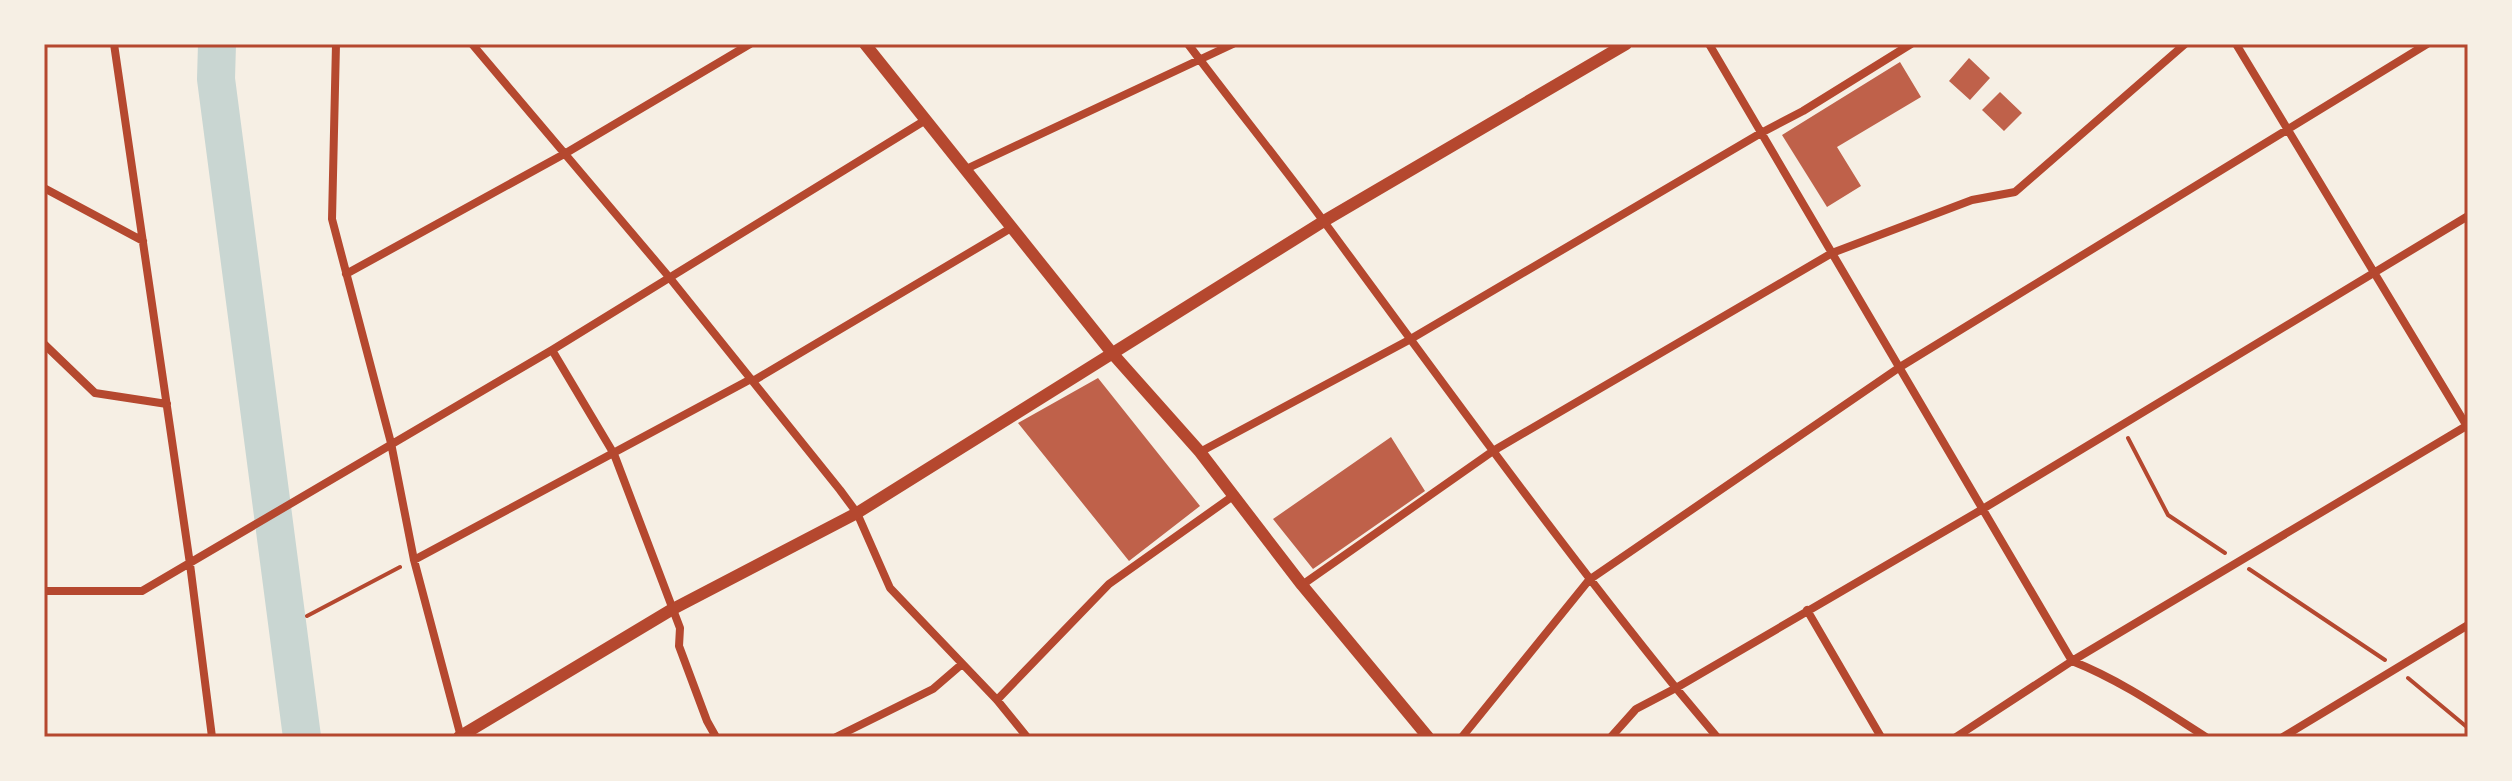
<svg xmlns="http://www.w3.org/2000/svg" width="2512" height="781" font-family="Poppins,sans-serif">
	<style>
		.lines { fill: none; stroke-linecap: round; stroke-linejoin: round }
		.river { stroke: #c9d6d2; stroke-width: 38 }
		.building { fill: #bf614a }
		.path { stroke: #b5482f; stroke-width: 4 }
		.minor { stroke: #b5482f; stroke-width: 8 }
		.tertiary { stroke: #b5482f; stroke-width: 12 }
		.neatline { fill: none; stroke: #b5482f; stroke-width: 3 }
	</style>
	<rect width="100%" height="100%" fill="#f6efe4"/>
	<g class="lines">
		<path class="river" d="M217,44L216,79L302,737"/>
	</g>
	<path class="building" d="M1969,58L1990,78L1970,100L1949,81Z
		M1900,62L1921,97L1837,147L1861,186L1827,207L1782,135Z
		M2000,92L2022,113L2004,131L1982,110Z
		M1098,378L1200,506L1129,561L1018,423Z
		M1391,437L1425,491L1313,569L1273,519Z"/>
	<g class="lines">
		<path class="path" d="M2128,438L2168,515L2225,553
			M2249,569L2385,660
			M307,616L400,567
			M2408,678L2468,728"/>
		<path class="minor" d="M114,44L190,564L212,737
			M336,44L332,219L391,443L414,560L461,737
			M472,44L669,277L840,490L857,513L890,588L997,700L1027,737
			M1188,44C1233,104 1280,162 1325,223C1440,379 1554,537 1676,688L1981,510L2468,216
			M1709,44L2072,661C2120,680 2162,709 2206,737
			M2236,44L2468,428
			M964,170L1233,44
			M44,188L143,241
			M346,274L566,153L750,44
			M44,344L95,393L167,404
			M552,350L614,454L680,628L679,646L707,721L716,737
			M753,381L1011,228
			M1200,452L1409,340L1761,133L1803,111L1911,44
			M414,560L751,379
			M1302,585L1493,451L1832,253L1972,200L2015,192L2185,44
			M44,591H142L552,350L924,121
			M1807,610L1881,737
			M997,700L1109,584L1233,496
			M836,737L933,689L962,664
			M1462,737L1589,580L1900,367L2427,44
			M1611,737L1636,709L1676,688L1717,737
			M1956,737L2072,661L2468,425
			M2283,737L2468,625"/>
		<path class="tertiary" d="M865,44L1112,353L1200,452L1302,585L1428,737
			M459,737L671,610L857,513L1324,221L1626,44"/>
	</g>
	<rect width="2512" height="781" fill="none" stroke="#f6efe4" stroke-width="92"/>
	<rect x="46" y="46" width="2420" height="689" class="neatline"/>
</svg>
